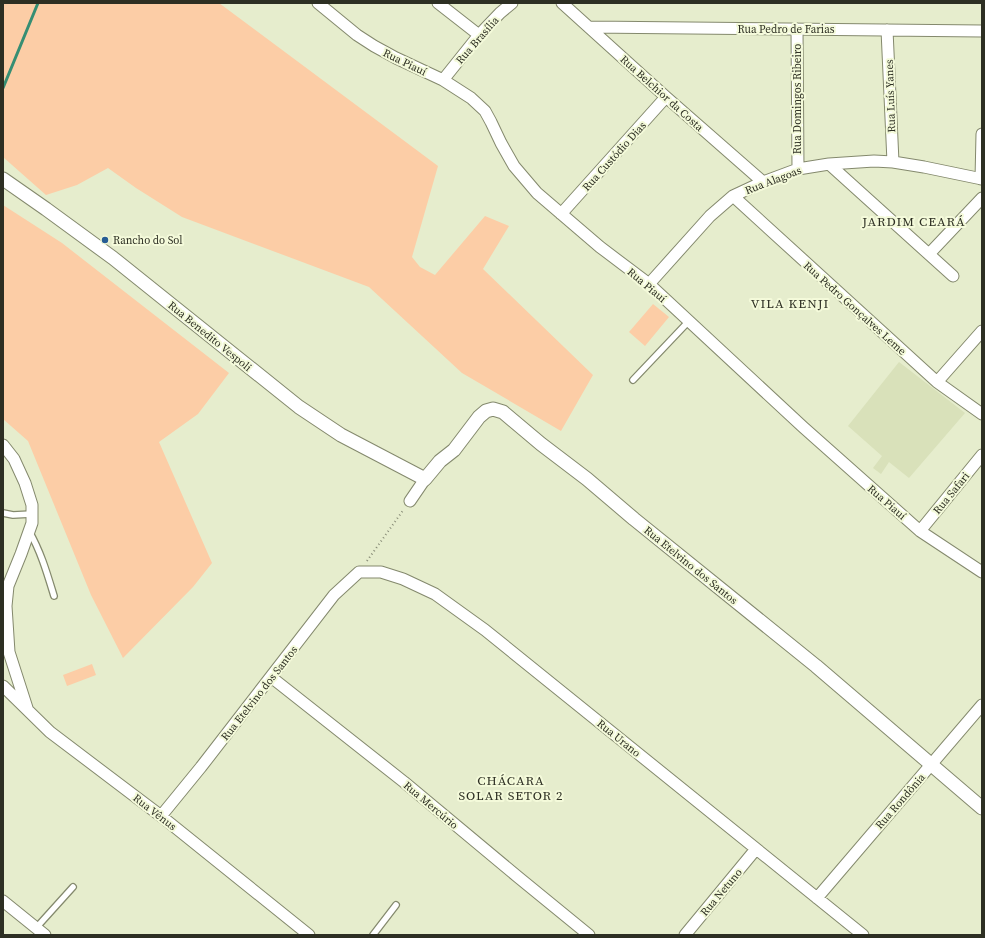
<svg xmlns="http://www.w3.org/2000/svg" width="985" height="938" font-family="'Source Serif 4',serif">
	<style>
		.built { fill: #d9e1ba }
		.green { fill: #fccda6 }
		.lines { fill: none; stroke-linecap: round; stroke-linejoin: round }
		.stream { stroke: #368e73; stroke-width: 3 }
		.service-casing { stroke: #84896d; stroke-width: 8 }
		.minor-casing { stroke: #84896d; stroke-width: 13 }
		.tertiary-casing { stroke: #84896d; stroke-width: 15 }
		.path { stroke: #868a75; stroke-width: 2; stroke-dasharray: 1 3; stroke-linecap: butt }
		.service { stroke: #fff; stroke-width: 5.5 }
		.minor { stroke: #fff; stroke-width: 11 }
		.tertiary { stroke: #fff; stroke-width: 13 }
		.poi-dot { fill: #265c94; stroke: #f4fada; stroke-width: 1.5 }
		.labels { text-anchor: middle; stroke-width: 4; stroke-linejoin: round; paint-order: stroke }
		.street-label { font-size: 11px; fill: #2d2f23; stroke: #f4fada }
		.poi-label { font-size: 11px; fill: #2d2f23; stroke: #f4fada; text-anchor: start }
		.quarter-label { font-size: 13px; letter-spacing: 1px; fill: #2d2f23; stroke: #f4fada }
	</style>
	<rect width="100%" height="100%" fill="#e6edcd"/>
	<path class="built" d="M899,362L965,413L909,478L889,462L881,474L873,468L882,456L848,426Z"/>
	<path class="green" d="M3,3H219L438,166L412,257L420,267L435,275L485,216L509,226L483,269L593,375L561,431L462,373L369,287L182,217L136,188L108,168L77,185L46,195L3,157Z
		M3,205L62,243L229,373L198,414L159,442L212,563L193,587L123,658L91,595L28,441L3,419Z
		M653,304L669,317L645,346L629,332Z
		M92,664L96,675L67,686L63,675Z"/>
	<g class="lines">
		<path class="stream" d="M3,88L38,3"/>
		<g class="service-casing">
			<path id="service" d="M633,380L688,322
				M3,513L13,515L32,514
				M29,531C41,552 47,573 54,596
				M36,928L73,887
				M373,935L396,905"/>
		</g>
		<g class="minor-casing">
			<path id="minor" d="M318,3L357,35L374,46L396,58L443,80L471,98L485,111L491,122L501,143L514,166L537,193L600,247L649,284L803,427L920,531L982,572
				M438,3L479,35
				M562,3L666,97L763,182
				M590,27L982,31
				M797,29L798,169
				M887,30L893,162
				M443,80L479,35L500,13L512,3
				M829,164L953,276
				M981,179L982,134
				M733,196L937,382L982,414
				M561,214L666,97
				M929,254L982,198
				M649,284L710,216L733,196L763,182L798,169L829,164L874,161L893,162L924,167L982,179
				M937,382L982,331
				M3,445L14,459L25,483L32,505V523L21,554L8,586L6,606L9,652L27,708
				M410,501L425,479
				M920,531L982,455
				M271,677L404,782L518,877L589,935
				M3,686L50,732L161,816L309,935
				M161,816L201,767L334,595L359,572H381L403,579L435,594L485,630L863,935
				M817,898L982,705
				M3,901L45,935
				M685,935L756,849"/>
		</g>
		<g class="tertiary-casing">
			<path id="tertiary" d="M3,179L46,209L113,258L299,407L341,435L425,479L440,461L454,450L479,417L486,411L493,409L503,412L541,444L587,479L634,519L816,666L982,808"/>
		</g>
		<path class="path" d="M367,561L404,509"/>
		<use href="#service" class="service"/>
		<use href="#minor" class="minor"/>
		<use href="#tertiary" class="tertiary"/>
	</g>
	<circle class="poi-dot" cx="105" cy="240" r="4"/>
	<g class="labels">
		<g class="street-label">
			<text x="786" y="33">Rua Pedro de Farias</text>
			<text transform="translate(477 40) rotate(-49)" y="4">Rua Brasília</text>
			<text transform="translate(405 62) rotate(26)" y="4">Rua Piauí</text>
			<text transform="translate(662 93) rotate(42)" y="4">Rua Belchior da Costa</text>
			<text transform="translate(890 96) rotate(-92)" y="4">Rua Luís Yanes</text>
			<text transform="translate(797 99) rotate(-90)" y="4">Rua Domingos Ribeiro</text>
			<text transform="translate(614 156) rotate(-48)" y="4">Rua Custódio Dias</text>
			<text transform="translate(773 180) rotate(-21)" y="4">Rua Alagoas</text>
			<text transform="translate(647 285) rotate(40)" y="4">Rua Piauí</text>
			<text transform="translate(855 308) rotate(42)" y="4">Rua Pedro Gonçalves Leme</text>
			<text transform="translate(210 336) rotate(39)" y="4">Rua Benedito Vespoli</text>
			<text transform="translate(951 493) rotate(-51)" y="4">Rua Safari</text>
			<text transform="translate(887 502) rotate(41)" y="4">Rua Piauí</text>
			<text transform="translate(691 565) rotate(39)" y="4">Rua Etelvino dos Santos</text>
			<text transform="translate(259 693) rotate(-52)" y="4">Rua Etelvino dos Santos</text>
			<text transform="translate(619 738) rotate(39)" y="4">Rua Urano</text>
			<text transform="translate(900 801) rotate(-49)" y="4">Rua Rondônia</text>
			<text transform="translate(431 805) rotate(40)" y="4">Rua Mercúrio</text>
			<text transform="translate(155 812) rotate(38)" y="4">Rua Vênus</text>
			<text transform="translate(721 892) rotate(-50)" y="4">Rua Netuno</text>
		</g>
		<g class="poi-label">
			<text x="113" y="244">Rancho do Sol</text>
		</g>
		<g class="quarter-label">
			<text x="914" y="226">JARDIM CEARÁ</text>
			<text x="790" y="308">VILA KENJI</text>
			<text x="511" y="785">CHÁCARA<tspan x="511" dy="15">SOLAR SETOR 2</tspan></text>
		</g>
	</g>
	<rect width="985" height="938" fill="none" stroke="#2d2f23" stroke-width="8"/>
</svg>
